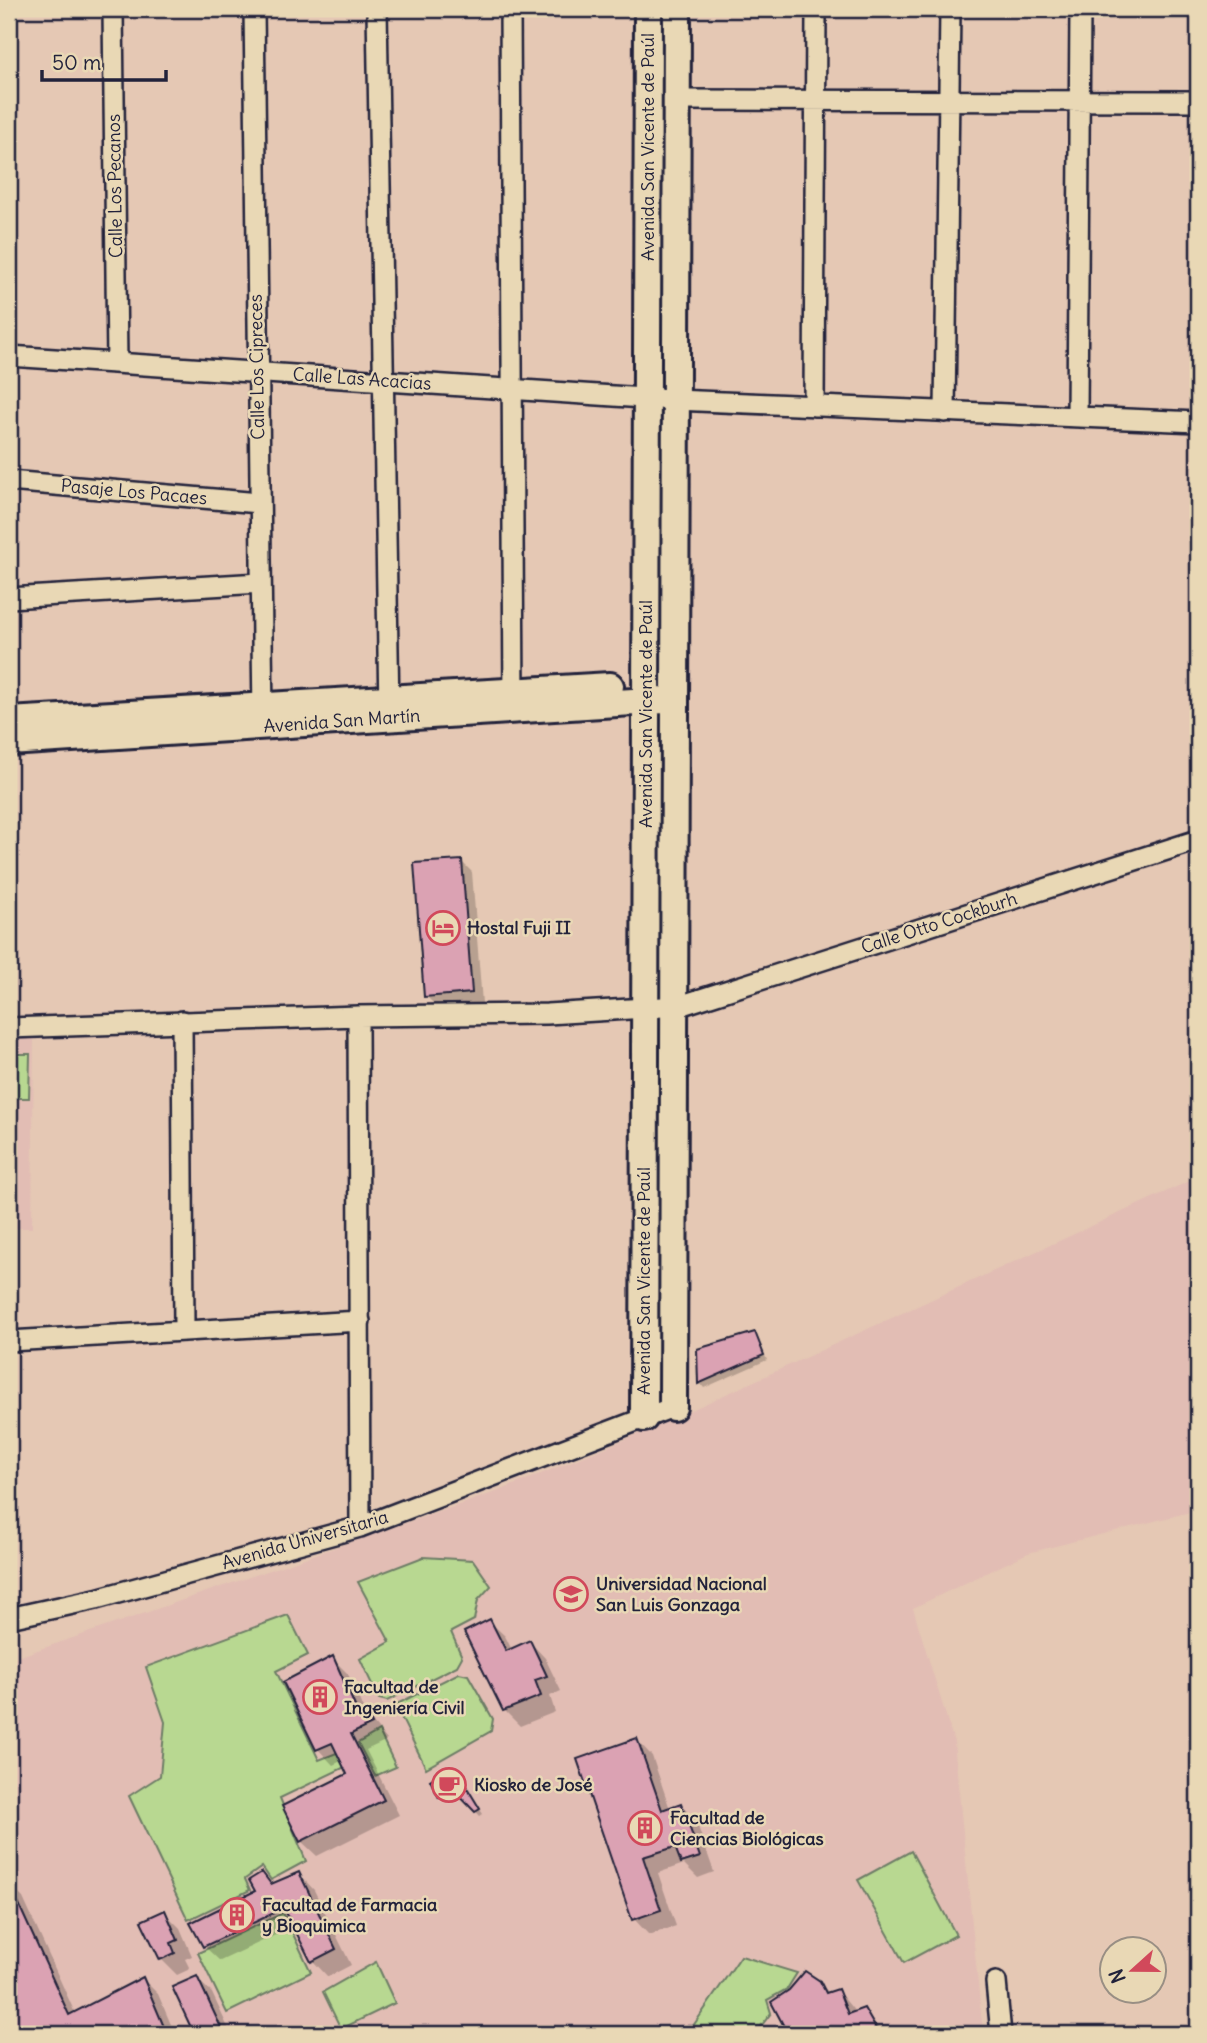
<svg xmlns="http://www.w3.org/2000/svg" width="1207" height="2043" font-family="Delius,sans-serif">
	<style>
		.built { fill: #e2bdb4 }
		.green { fill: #b8d891; stroke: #6d7d66; stroke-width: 2 }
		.shadow { fill: #0003 }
		.building { fill: #dba2b3; stroke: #22223b; stroke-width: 2 }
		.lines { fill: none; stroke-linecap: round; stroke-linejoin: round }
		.street-casing { stroke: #22223b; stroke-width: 24 }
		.secondary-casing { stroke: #22223b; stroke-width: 32 }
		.street { stroke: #e9d8b5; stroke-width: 19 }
		.secondary { stroke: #e9d8b5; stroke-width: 26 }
		.labels { text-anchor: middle; stroke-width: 5; stroke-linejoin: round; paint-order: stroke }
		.street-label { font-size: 18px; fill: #22223b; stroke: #e9d8b5 }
		.poi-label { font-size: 18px; font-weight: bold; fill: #22223b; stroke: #e9d8b5; text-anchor: start }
	</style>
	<rect width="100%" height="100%" fill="#e5c8b4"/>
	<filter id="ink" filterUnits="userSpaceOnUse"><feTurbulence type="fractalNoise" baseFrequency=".0143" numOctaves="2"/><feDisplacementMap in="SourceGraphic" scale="14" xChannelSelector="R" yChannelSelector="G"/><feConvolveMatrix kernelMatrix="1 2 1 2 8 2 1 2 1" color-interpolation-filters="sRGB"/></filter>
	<g filter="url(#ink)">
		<path class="built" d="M9,1036H34L32,1228H9Z
			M1198,1177V1510L1028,1553L913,1608L954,1742L983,2034H9V1660L499,1491L646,1431Z"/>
		<path class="green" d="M9,1054H30L29,1098H9Z
			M423,1557L473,1560L491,1586L478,1600L474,1620L451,1632L462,1657L457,1666L387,1701L379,1699L360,1659L390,1642L358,1582Z
			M288,1615L308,1655L276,1671L319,1760L339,1752L345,1767L280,1798L306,1861L271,1880L262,1867L245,1879L250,1890L188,1920L129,1796L160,1776L165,1722L146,1667Z
			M459,1673L468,1675L493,1719L491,1731L426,1768L395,1705Z
			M379,1731L396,1767L375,1776L358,1743Z
			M911,1851L956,1935L904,1963L858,1880Z
			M283,1913L311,1972L227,2013L198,1953Z
			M741,1956L797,1973L787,1989L767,2000L771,2013L759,2029L761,2034H678L693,2026Z
			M376,1962L395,2003L341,2029L323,1992Z"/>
		<path class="shadow" d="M462,862L472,872L482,1003L436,1006L426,996Z
			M9,1135L19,1142V1209H9Z
			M754,1333L767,1360L704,1388L700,1383L698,1351Z
			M489,1621L505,1636L512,1650L530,1642L545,1658L561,1691L550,1696L555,1712L520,1726L504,1710Z
			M332,1658L348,1674L365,1713L387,1740L366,1750L399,1815L317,1856L301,1841L349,1775L343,1760L333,1765L318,1749Z
			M637,1740L652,1756L670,1809L681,1805L696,1821L714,1872L698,1878L684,1864L658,1873L676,1926L649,1935L634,1919L580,1760Z
			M459,1778L483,1814L480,1816L460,1794L445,1802L432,1781Z
			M262,1874L273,1885L299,1874L314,1890L351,1965L328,1977L313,1961L295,1926L220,1961L204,1946L257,1892Z
			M9,1884L23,1898L75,2013L143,1979L158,1994L175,2034H9Z
			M164,1912L180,1928L192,1956L185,1959L190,1969L177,1975L161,1959Z
			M196,1978L212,1993L231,2034H196L174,1988Z
			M819,1982L830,1994L838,1991L856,2013L863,2010L884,2034H790L774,2002Z"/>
		<path class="building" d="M462,860L472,993L424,997L414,863Z
			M755,1332L764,1355L698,1384L697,1349Z
			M490,1619L506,1651L530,1640L547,1676L535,1680L541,1696L503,1711L464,1632Z
			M333,1656L357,1711H366L372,1724L351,1734L384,1800L300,1842L282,1806L347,1774L332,1743L316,1750L283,1682Z
			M637,1738L662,1810L681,1803L700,1857L681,1863L675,1847L643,1857L661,1910L632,1920L577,1759Z
			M445,1771L460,1776L480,1809L475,1812L454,1790L439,1798L430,1780Z
			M262,1872L271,1884L299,1872L336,1949L311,1962L284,1908L203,1947L190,1923L255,1891L249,1880Z
			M9,1883L69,2015L143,1977L167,2034H9Z
			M165,1910L178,1940L171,1943L175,1953L160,1960L141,1921Z
			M805,1971L820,1981L826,1993L838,1989L848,2014L864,2008L879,2034H788L771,2002L789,1990Z
			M197,1976L224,2034H194L172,1987Z"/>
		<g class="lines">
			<g class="street-casing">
				<path id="street" d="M113,9L117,363
					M254,9L263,717
					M377,9L389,709
					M510,9L514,705
					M677,100L1198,101
					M9,356L674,400L1198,422
					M814,406L816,9
					M945,412L950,9
					M1077,417L1080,9
					M9,481L259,503
					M9,598L260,583
					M358,1016L360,1527
					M182,1021L184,1330
					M9,1028L358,1016L547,1014L679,1006L1198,840
					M9,1341L360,1321
					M9,1618L96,1599L360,1527L673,1407
					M996,1982L1001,2034"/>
			</g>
			<g class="secondary-casing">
				<path id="secondary" d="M9,721L610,686
					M9,742L664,700
					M673,1407L677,9
					M644,1418L648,9"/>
			</g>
			<use href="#street" class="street"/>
			<use href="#secondary" class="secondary"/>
		</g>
	</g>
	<defs>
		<g id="hotel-ring" transform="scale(1.75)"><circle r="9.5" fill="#e9d8b5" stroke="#d1495b" stroke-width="1.5"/><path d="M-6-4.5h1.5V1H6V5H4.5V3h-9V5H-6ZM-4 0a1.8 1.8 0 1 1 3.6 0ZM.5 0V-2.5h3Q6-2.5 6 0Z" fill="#d1495b"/></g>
		<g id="university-ring" transform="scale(1.75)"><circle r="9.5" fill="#e9d8b5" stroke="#d1495b" stroke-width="1.5"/><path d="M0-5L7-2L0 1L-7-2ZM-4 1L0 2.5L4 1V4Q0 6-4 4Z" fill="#d1495b"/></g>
		<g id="building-ring" transform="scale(1.75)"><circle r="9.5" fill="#e9d8b5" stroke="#d1495b" stroke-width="1.5"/><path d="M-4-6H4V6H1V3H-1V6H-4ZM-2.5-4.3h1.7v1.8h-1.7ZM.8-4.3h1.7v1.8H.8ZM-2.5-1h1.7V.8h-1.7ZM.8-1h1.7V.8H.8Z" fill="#d1495b"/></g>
		<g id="cafe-ring" transform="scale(1.75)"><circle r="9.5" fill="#e9d8b5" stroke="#d1495b" stroke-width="1.5"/><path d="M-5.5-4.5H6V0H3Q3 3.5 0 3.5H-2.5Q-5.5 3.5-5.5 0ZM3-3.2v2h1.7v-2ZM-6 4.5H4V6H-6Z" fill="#d1495b"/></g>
	</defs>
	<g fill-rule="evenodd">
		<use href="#hotel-ring" x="443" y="928"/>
		<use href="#university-ring" x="571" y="1594"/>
		<use href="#building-ring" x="320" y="1697"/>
		<use href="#cafe-ring" x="449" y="1785"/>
		<use href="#building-ring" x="645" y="1828"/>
		<use href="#building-ring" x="237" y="1915"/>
	</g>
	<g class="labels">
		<g class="street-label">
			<text transform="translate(648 147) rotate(-90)" y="6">Avenida San Vicente de Paúl</text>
			<text transform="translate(115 186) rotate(-91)" y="6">Calle Los Pecanos</text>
			<text transform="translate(257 367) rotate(-91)" y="6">Calle Los Cipreces</text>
			<text transform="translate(362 379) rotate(4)" y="6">Calle Las Acacias</text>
			<text transform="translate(134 492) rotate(5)" y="6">Pasaje Los Pacaes</text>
			<text transform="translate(646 714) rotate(-90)" y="6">Avenida San Vicente de Paúl</text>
			<text transform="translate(342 721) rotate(-4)" y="6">Avenida San Martín</text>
			<text transform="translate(939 923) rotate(-18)" y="6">Calle Otto Cockburh</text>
			<text transform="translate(644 1281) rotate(-90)" y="6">Avenida San Vicente de Paúl</text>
			<text transform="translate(305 1540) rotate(-16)" y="6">Avenida Universitaria</text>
		</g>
		<g class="poi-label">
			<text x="467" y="934">Hostal Fuji II</text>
			<text x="596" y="1590">Universidad Nacional<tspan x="596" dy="21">San Luis Gonzaga</tspan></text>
			<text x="344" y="1693">Facultad de<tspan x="344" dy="21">Ingeniería Civil</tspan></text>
			<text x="474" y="1791">Kiosko de José</text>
			<text x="670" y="1824">Facultad de<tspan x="670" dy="21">Ciencias Biológicas</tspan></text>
			<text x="262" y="1911">Facultad de Farmacia<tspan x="262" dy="21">y Bioquimica</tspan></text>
		</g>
	</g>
	<rect width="1207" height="2043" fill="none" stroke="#e9d8b5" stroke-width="35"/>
	<rect x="18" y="18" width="1172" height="2008" fill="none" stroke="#22223b" stroke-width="2.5" filter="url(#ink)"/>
	<g transform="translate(1133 1970) rotate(249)"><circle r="33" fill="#e9d8b5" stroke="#998f84" stroke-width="2"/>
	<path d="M0-5L12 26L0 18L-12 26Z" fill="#d1495b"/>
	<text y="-10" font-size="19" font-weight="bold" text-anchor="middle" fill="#22223b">N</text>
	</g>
	<path d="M42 70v10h124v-10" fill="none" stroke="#22223b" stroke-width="3.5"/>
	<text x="52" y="70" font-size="21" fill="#22223b" stroke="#e9d8b5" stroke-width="5" paint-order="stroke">50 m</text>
</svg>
